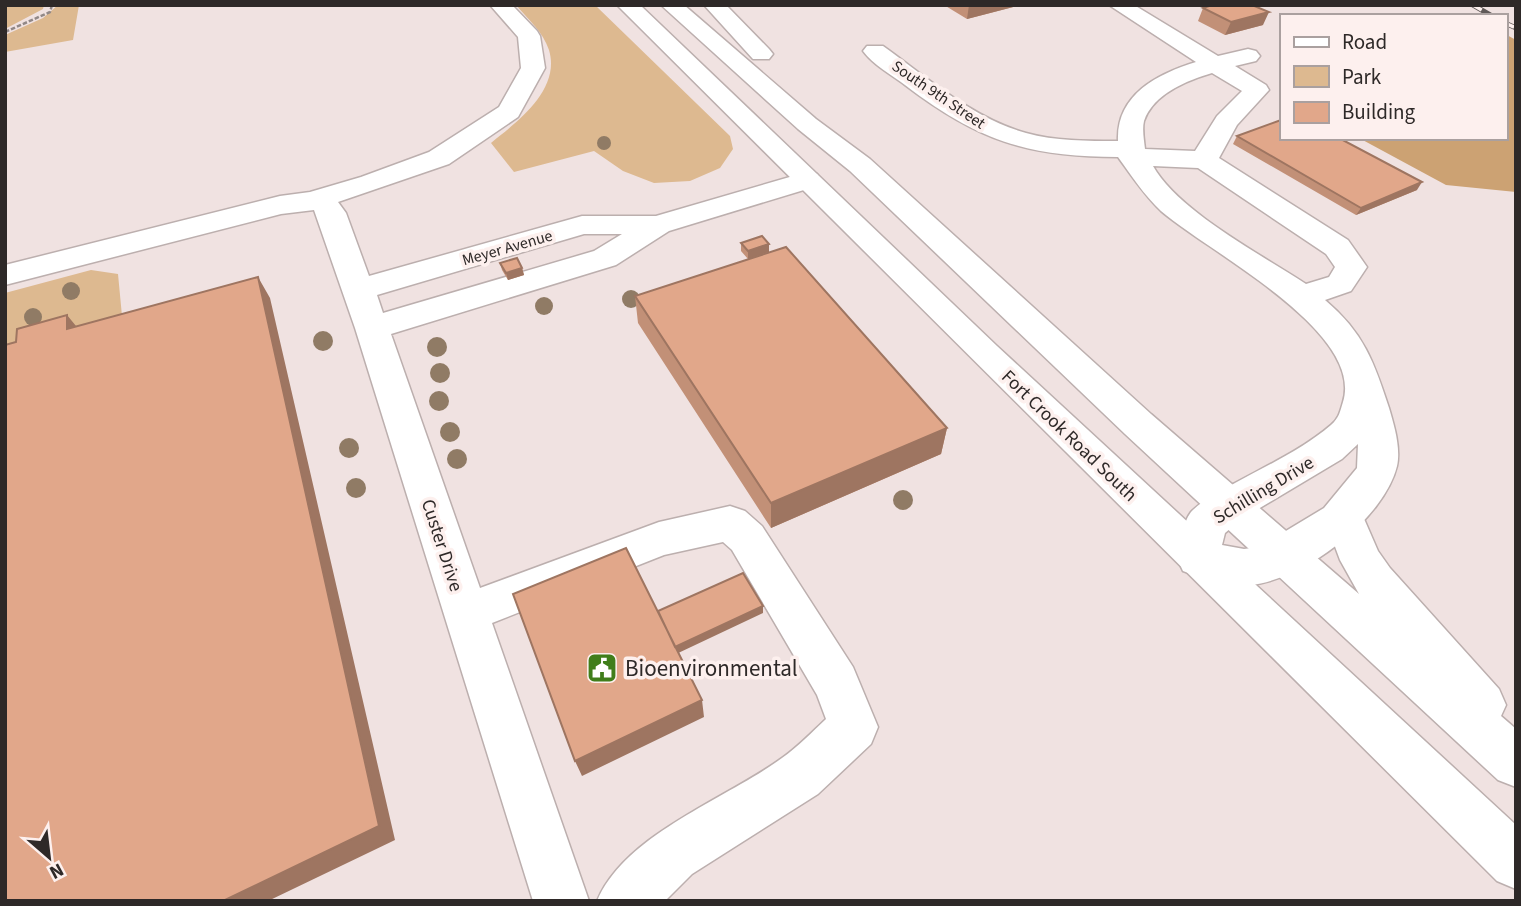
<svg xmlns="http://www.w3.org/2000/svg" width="1521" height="906" font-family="'Source Sans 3',sans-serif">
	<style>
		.green { fill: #ddb990 }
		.forest { fill: #cca273 }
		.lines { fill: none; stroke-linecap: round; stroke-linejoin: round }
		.minor-casing { stroke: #bcafae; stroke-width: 3 }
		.major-casing { stroke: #bcafae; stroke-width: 3 }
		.path { stroke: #918887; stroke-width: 2.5; stroke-dasharray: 4.5 2; stroke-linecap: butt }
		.minor { fill: #fff; fill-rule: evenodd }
		.major { fill: #fff; fill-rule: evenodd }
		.rail-casing { stroke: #605958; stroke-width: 5 }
		.rail { stroke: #fdf0ee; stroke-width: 3.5; stroke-dasharray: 10; stroke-linecap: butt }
		.tree { fill: #907b65 }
		.wall { fill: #c29077 }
		.shaded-wall { fill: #9e7561 }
		.building { fill: #e1a78a; stroke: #9e7561; stroke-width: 2 }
		.labels { text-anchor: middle; stroke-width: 7; stroke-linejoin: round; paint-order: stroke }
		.far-street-label { font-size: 16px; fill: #2e2928; stroke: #fdf0ee }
		.street-label { font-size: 19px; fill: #2e2928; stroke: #fdf0ee }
		.near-poi-label { font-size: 23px; fill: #2e2928; stroke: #fdf0ee; text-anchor: start }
	</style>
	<rect width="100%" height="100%" fill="#f0e2e1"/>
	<path class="green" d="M5,5H44L43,9L5,29Z
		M58,5H79L73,40L5,52V35L43,18Z
		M516,5H595L730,136L733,149L720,168L690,181L654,183L623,171L594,151L514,172L491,143C517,122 561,90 549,50C543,32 528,19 516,5Z
		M91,270L118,274L124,337L5,372V293Z"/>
	<path class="forest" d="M1505,34L1516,40V192L1446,185L1359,138H1505Z"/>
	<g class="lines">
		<g class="minor-casing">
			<path id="minor" d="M490,5H512L537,31L540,36L545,68L518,117L449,164L338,202L346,213L369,276L582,216H656L807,172L817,174L821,180L817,186L669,231L616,265L391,334L480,588L659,522L730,506L745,511L762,526L853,667L878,727L871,744L818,794L692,874L665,901H597C625,834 726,799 782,758C798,747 812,732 826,719L817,695L732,550L723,542L664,555L492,623L589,901H533L355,328L314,210L281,214L5,285V265L280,196L310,192L361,177L429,152L499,107L521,68L518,37ZM584,234H622L594,251L383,313L377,295Z
				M1109,5H1134L1218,56L1248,49L1256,51L1260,56L1256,61L1235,66L1266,85L1269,90L1237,125L1219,158L1348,240L1367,267L1351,291L1325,300C1364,333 1374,362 1389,408C1394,425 1401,448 1397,466C1384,519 1304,580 1250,585C1229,587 1202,578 1183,571L1177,558C1180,544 1182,524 1191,512C1202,500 1221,491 1235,483C1268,465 1303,449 1331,425C1339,418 1340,412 1343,402C1365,331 1207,251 1161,211C1144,195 1131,175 1118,157C1027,157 977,140 905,85C892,75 873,65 863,51L867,46H883C928,78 972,118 1026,133C1055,141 1087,141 1118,141C1116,95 1157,74 1196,62ZM1212,73L1242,91L1217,116L1195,151L1145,149C1144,140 1142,129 1144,121C1153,94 1188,80 1212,73ZM1153,166L1198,168L1326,254L1335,267L1329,277L1306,284C1262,255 1178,211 1153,166ZM1358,444L1357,468L1324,508L1259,547L1244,549L1222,545L1225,533L1243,518L1342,459Z"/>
		</g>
		<g class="major-casing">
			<path id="major" d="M617,5H640L997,346L1516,825V889L1497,881Z
				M661,5H684L816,119L870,159L1151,414L1359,594L1340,560L1324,517L1330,505L1344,500L1358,505L1378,551L1390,568L1499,689L1506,705L1501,716L1516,729V787L1498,780L1125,434L850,171L798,129Z
				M704,5H726L769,49L773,54L769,59H753Z"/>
		</g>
		<path class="path" d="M5,32L50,12L52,5"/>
		<use href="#minor" class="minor"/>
		<use href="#major" class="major"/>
		<g class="rail-casing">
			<path id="rail" d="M1473,5L1492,16
				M1505,23L1516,28"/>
		</g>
		<use href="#rail" class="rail"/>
	</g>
	<g class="tree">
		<circle cx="604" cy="143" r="7"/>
		<circle cx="71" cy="291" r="9"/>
		<circle cx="631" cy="299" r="9"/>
		<circle cx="544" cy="306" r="9"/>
		<circle cx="33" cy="317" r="9"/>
		<circle cx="323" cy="341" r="10"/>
		<circle cx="437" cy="347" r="10"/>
		<circle cx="440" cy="373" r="10"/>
		<circle cx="439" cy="401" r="10"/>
		<circle cx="450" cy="432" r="10"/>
		<circle cx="349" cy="448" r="10"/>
		<circle cx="457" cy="459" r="10"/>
		<circle cx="356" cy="488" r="10"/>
		<circle cx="903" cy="500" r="10"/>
	</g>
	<path class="wall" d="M944,5H1021L967,19Z
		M1203,8L1263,25L1225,35L1198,21Z
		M1237,136L1417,190L1356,215L1233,144Z
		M741,243L769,252L748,259L741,251Z
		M500,263L522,268L524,275L508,280L502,270Z
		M635,296L947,428L941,454L771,528L638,323Z"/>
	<path class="shaded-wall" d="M969,5H1021L967,19Z
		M1269,12L1263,25L1225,35L1231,22Z
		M1422,182L1417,190L1356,215L1361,208Z
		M769,244V252L748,259V251Z
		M522,268L524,275L508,280L506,273Z
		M258,277L270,298L395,840L268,901H223Z
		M67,315L85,337L67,329Z
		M947,428L941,454L771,528V503Z
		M763,606V613L674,655L673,648Z
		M702,700L704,717L582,776L575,761Z"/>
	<path class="building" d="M1212,5H1252L1269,12L1231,22L1203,8Z
		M1281,120V138H1339L1422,182L1361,208L1237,136Z
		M762,236L769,244L748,251L741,243Z
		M786,247L947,428L771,503L635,296Z
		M517,258L522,268L506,273L500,263Z
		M258,277L379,826L223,901H5V345L16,342L17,329L67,315V329Z
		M626,548L702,700L575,761L513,594Z
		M743,573L763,606L675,647L658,611Z"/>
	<defs>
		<g id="civic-square" transform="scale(1.575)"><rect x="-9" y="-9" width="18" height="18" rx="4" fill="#407e1b" stroke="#fdf0ee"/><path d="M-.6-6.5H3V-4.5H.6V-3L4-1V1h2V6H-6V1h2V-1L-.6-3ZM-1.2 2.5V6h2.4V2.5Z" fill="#fff"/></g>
	</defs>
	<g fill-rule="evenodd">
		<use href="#civic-square" x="602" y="668"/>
	</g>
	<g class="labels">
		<g class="far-street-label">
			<text transform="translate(939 94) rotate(34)" y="6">South 9th Street</text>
			<text transform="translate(507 247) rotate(-16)" y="6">Meyer Avenue</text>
		</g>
		<g class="street-label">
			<text transform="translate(1070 435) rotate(44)" y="7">Fort Crook Road South</text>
			<text transform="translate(1263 489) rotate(-31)" y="7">Schilling Drive</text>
			<text transform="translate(443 545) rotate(72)" y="7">Custer Drive</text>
		</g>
		<g class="near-poi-label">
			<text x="625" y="676">Bioenvironmental</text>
		</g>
	</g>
	<rect width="1521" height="906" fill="none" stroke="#2e2928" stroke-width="14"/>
	<rect x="1280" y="14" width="228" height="126" fill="#fdf0ee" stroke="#aaa09f" stroke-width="2"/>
	<rect x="1294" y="37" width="35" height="10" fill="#ffffff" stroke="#aaa09f" stroke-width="2"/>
	<text x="1342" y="49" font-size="21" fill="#2e2928">Road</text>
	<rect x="1294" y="66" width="35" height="21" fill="#ddb990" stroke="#aaa09f" stroke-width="2"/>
	<text x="1342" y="84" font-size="21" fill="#2e2928">Park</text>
	<rect x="1294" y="102" width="35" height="21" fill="#e1a78a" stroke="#aaa09f" stroke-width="2"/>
	<text x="1342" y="119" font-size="21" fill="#2e2928">Building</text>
	<g transform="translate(49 857) rotate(152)" stroke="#fdf0ee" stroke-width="5" paint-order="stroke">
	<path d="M0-5L12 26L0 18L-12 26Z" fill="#2e2928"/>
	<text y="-10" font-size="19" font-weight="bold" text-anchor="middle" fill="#2e2928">N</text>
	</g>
</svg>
